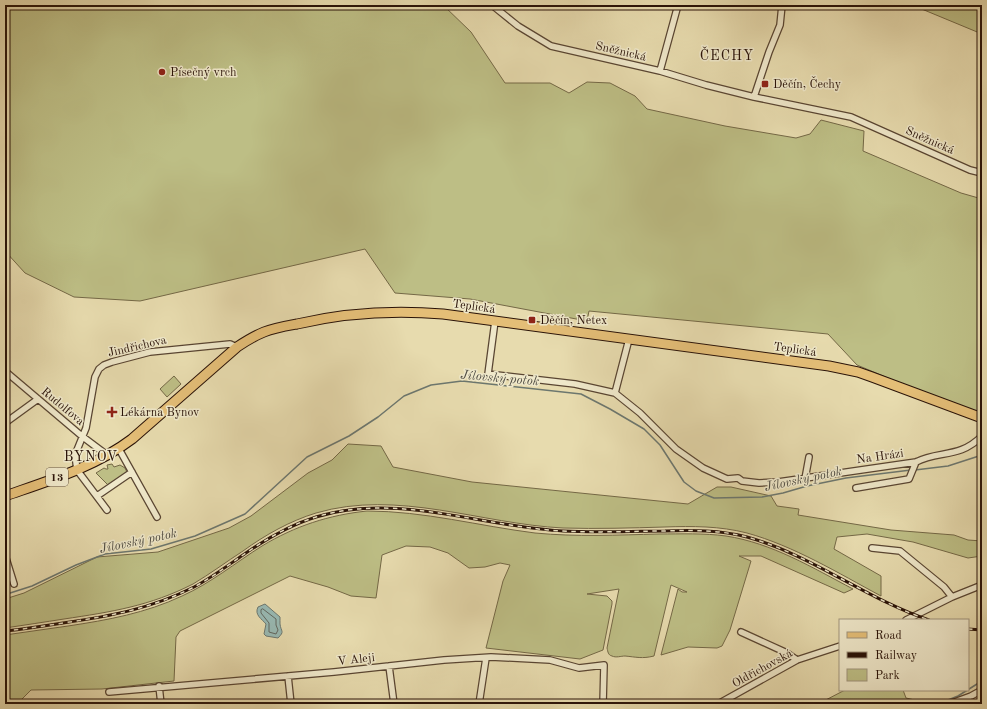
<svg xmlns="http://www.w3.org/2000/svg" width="987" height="709" font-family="'Old Standard TT',serif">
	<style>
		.green { fill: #bdbe85; stroke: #746846 }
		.water { fill: #98b9b3; stroke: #6c776f }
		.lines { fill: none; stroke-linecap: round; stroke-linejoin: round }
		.shore { stroke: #61665e; stroke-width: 1 }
		.stream { stroke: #6c776f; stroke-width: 1.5 }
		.minor-casing { stroke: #594532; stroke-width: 8 }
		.primary-casing { stroke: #2a1308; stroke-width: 11 }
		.minor { stroke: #efe8ca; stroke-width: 5.5 }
		.primary { stroke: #e4be77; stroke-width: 9 }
		.rail-casing { stroke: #2a1308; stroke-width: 3 }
		.rail { stroke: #efe8ca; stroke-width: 1.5; stroke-dasharray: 4.5; stroke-linecap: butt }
		.poi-dot { fill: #8f2418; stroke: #efe8ca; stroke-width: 1.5 }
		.labels { text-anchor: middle; stroke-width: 3; stroke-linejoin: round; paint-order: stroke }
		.shield { fill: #efe8ca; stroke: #655342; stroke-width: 1 }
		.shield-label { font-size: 11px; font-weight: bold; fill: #2a1308 }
		.street-label { font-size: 12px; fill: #2a1308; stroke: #efe8ca }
		.poi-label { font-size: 12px; fill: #2a1308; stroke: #efe8ca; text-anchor: start }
		.water-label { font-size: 13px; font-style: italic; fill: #504d44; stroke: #efe8ca }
		.quarter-label { font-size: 14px; letter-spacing: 1px; fill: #2a1308; stroke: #efe8ca }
	</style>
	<rect width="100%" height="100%" fill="#e7dbae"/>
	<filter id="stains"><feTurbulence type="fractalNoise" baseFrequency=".005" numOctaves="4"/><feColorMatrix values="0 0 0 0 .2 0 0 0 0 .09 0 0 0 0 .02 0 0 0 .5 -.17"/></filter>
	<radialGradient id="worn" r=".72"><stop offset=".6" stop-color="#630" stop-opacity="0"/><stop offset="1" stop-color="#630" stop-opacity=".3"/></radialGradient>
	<path class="green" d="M5,5H443L471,32L505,83H550L569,93L587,82L610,83L635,96L647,109L725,126L796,138L810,134L821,120L864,131L863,151L961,193L982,199V413L957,407L857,365L828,334L589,311L587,321L470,299L395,293L365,249L140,301L74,297L25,273L5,251Z
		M912,5H982V34Z
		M174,376L181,384L167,397L160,389Z
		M348,444L381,446L393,467L472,482L688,504L717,487H731L771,496L777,506L799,509L798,515L891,530L954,535L968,540L982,541V556L968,558L913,542L867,534L837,537L834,549L881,576V596C838,573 794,546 747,533C720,526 692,526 665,527C631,528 597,529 563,528C481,524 398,489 316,513C290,521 265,535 243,551C226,562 210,574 193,584C150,606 111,612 64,619C45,622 25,625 5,628V599L24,593L97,557L158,552L229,528L251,516L308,473L332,460Z
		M112,464L114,467L120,465L125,468L127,472L109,486L96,473L104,468L106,469H108L107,465Z
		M367,511C424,511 479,526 535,533C576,537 618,535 659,534C681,534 704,533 726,536C772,543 813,568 853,589L844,593L761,556H739L751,561L730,630L722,646L717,648L688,647L661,655L678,589L682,592H687L671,585L654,656C642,659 636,657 625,656C621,656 616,658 612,656C608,655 608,652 607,648L619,589L587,594L607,596L612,601V604L603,650L580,659L486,648L503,581L510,565L500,563L485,567L469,568L448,553L430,547L406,546L382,555L376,598L351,596L328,587L290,576L180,631L176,637L174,681L102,689L31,690L17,704H5V635C26,632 47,629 68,626C108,620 146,613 182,596C211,583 235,563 262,546C295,526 329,515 367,511Z
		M845,690H903L906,698L919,701V704H818Z"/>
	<path class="water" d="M265,604L280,617C280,619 280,622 280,624C281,632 285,631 278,638L266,636L264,634L266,624C262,619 254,615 258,607Z"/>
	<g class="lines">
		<path class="shore" d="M263,609L276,619V625L278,630L276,634L269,632V623L261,613V610Z"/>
		<path class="stream" d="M915,470L948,466L982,455
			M5,592L7,594L32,586L76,565L105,554L151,549L195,536L245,514L307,457L349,436L378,417L404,396L431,385L462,381L581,394L610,409L644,429L660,445L684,482L696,491L714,498L762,497L783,493L807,486L846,478L911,470
			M938,704L958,696L977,684L982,683
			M967,704L969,698"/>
		<g class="minor-casing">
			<path id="minor" d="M492,5L518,26L551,46L660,71L706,85L754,97L851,117L970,170L982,173
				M660,71L678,5
				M754,97L769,52L780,25L782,5
				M5,288V294
				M495,321L488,374L575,384L615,393L629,339
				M5,371L83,437L107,455
				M615,393L640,413L676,449L703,468L727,479L738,478L742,481L759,483L778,482L916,462C939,450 959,459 982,436
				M5,423L38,399
				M119,449L157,517
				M805,479L809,457
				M856,488L909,479L916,462
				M97,496L132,472
				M107,510L77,470L75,455L86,428L95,377L99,369L104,365L112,362L150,352L230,344L237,347
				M872,548L900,551L944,587L952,597
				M5,555L14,584
				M906,620L952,597L982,585
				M741,632L787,653L797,660
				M389,666L394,704
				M288,676L291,704
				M159,686L161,704
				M109,692L334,672L444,660L491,657L550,660L579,668L604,665L603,704
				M5,700L10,704
				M479,704L486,658
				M718,704L797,660L840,646
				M949,704L971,696L982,690"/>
		</g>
		<g class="primary-casing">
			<path id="primary" d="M5,496C48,481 95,467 132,439L237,347C246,341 254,336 264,332C274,328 286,326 297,324C344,313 394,310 443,314L829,366L858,372L872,377L982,418"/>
		</g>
		<use href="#minor" class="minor"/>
		<use href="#primary" class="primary"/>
		<g class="rail-casing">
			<path id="rail" d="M968,629L982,630
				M5,631C24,629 44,626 63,623C111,616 150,609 194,587C211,578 227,566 243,555C266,539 290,525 316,517C398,492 481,527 563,531C597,533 631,531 665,531C693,530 720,530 747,537C812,555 866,599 929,620"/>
		</g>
		<use href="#rail" class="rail"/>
	</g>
	<g class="poi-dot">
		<circle cx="162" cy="72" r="4"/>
		<rect x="761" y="80" width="8" height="8" rx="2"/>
		<rect x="528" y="316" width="8" height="8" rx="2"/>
		<path d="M110 406h4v4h4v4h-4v4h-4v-4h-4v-4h4z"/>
	</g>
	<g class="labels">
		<rect class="shield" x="46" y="468" width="22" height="18" rx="3"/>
		<g class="shield-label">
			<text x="57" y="481">13</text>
		</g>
		<g class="street-label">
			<text transform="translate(621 51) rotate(13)" y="4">Sněžnická</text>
			<text transform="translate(930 140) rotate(24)" y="4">Sněžnická</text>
			<text transform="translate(474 306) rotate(8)" y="4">Teplická</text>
			<text transform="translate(137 346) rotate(-13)" y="4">Jindřichova</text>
			<text transform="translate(795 349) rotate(8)" y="4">Teplická</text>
			<text transform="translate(63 406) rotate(40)" y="4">Rudolfova</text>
			<text transform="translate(880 456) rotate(-8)" y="4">Na Hrázi</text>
			<text transform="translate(356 659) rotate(-6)" y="4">V Aleji</text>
			<text transform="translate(762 668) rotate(-29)" y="4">Oldřichovská</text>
		</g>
		<g class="poi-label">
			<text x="170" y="76">Písečný vrch</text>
			<text x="773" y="88">Děčín, Čechy</text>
			<text x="540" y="324">Děčín, Netex</text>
			<text x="120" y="416">Lékárna Bynov</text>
		</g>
		<g class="water-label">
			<text transform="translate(500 377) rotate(5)" y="5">Jílovský potok</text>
			<text transform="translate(803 478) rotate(-12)" y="5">Jílovský potok</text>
			<text transform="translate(138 540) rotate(-12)" y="5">Jílovský potok</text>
		</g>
		<g class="quarter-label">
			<text x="727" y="60">ČECHY</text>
			<text x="91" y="461">BYNOV</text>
		</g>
	</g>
	<rect width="987" height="709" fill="none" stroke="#e7dbae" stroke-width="20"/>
	<rect x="6" y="6" width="975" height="697" fill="none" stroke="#2a1308" stroke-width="2"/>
	<rect x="10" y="10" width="967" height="689" fill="none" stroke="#2a1308"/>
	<rect x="839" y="619" width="130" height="72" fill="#efe8ca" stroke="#a0937c"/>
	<rect x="847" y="632" width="20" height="6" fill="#e4be77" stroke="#a0937c"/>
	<text x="875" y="639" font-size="12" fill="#2a1308">Road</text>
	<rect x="847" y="652" width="20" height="6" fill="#2a1308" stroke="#a0937c"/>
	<text x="875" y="659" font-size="12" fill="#2a1308">Railway</text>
	<rect x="847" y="669" width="20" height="12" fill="#bdbe85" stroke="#a0937c"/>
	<text x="875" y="679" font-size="12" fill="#2a1308">Park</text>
	<rect width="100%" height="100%" filter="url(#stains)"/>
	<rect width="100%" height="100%" fill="url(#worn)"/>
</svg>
